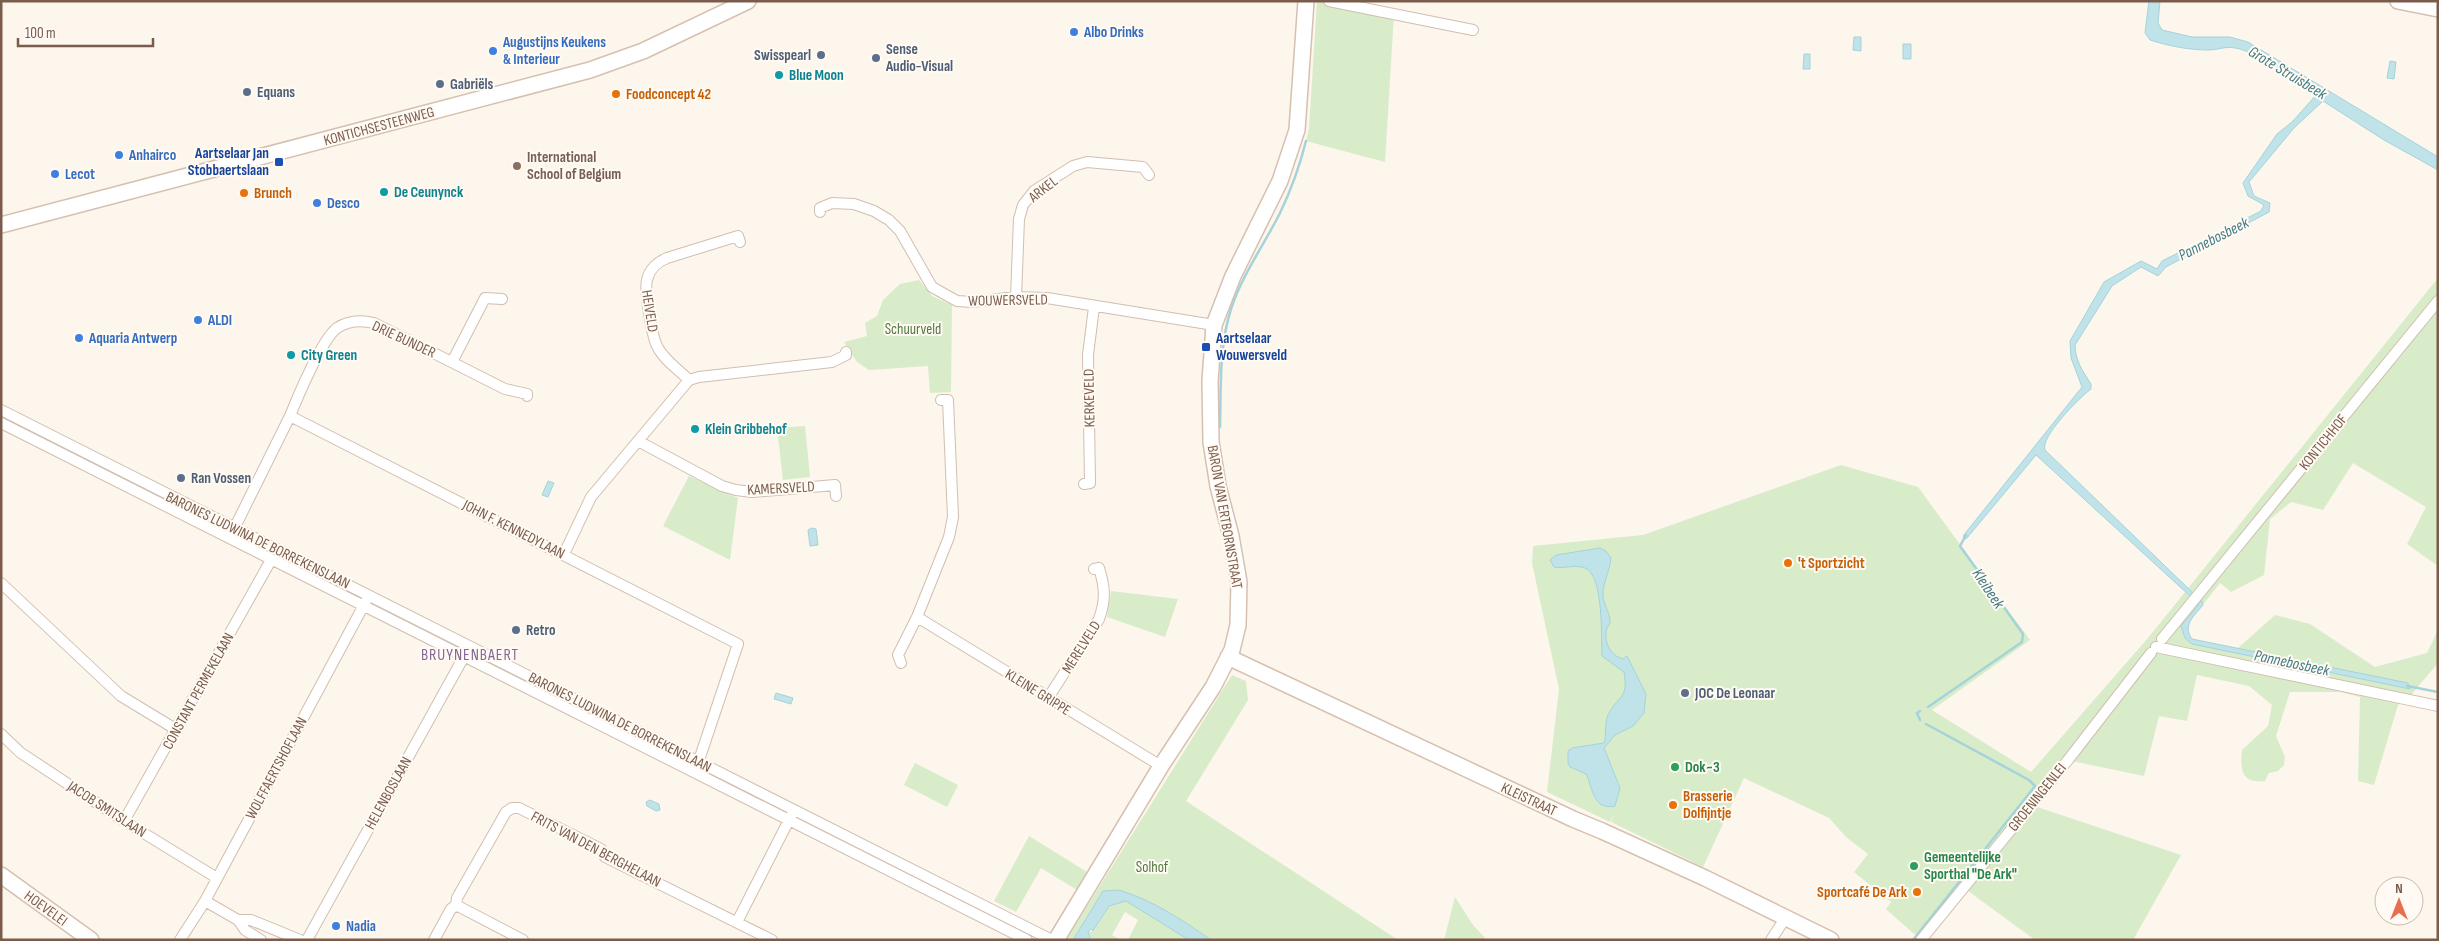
<svg xmlns="http://www.w3.org/2000/svg" width="2439" height="941" font-family="'Sofia Sans Condensed',sans-serif">
	<style>
		.green { fill: #d8ecc9 }
		.water { fill: #bfe3e8; stroke: #a5d3da }
		.lines { fill: none; stroke-linecap: round; stroke-linejoin: round }
		.stream { stroke: #a5d3da; stroke-width: 2.5 }
		.street-casing { stroke: #d1beb0; stroke-width: 12 }
		.secondary-casing { stroke: #d6c0b0; stroke-width: 18 }
		.street { stroke: #fff; stroke-width: 10 }
		.secondary { stroke: #fff; stroke-width: 15 }
		.shop-dot { fill: #3f7fe0; stroke: #fffaf3; stroke-width: 2 }
		.service-dot { fill: #5c6f8a; stroke: #fffaf3; stroke-width: 2 }
		.culture-dot { fill: #0f9aa8; stroke: #fffaf3; stroke-width: 2 }
		.food-dot { fill: #e8710a; stroke: #fffaf3; stroke-width: 2 }
		.transit-dot { fill: #1a4fb4; stroke: #fffaf3; stroke-width: 2 }
		.education-dot { fill: #8d6e63; stroke: #fffaf3; stroke-width: 2 }
		.leisure-dot { fill: #2e9e5b; stroke: #fffaf3; stroke-width: 2 }
		.labels { text-anchor: middle; stroke-width: 4; stroke-linejoin: round; paint-order: stroke }
		.shop-label { font-size: 15px; font-weight: bold; fill: #366cbe; stroke: #fffaf3; text-anchor: start }
		.service-label { font-size: 15px; font-weight: bold; fill: #4e5e75; stroke: #fffaf3; text-anchor: start }
		.culture-label { font-size: 15px; font-weight: bold; fill: #0d838f; stroke: #fffaf3; text-anchor: start }
		.food-label { font-size: 15px; font-weight: bold; fill: #c56008; stroke: #fffaf3; text-anchor: start }
		.street-label { font-size: 15px; fill: #7a5c4d; stroke: #fffaf3 }
		.transit-label { font-size: 15px; font-weight: bold; fill: #164399; stroke: #fffaf3; text-anchor: end }
		.education-label { font-size: 15px; font-weight: bold; fill: #785e54; stroke: #fffaf3; text-anchor: start }
		.park-label { font-size: 15px; fill: #537a41; stroke: #fffaf3 }
		.leisure-label { font-size: 15px; font-weight: bold; fill: #27864d; stroke: #fffaf3; text-anchor: start }
		.water-label { font-size: 16px; font-style: italic; fill: #437c86; stroke: #fffaf3 }
		.neighbourhood-label { font-size: 16px; letter-spacing: 1px; fill: #846695; stroke: #fffaf3 }
	</style>
	<rect width="100%" height="100%" fill="#fdf6ec"/>
	<path class="green" d="M1317,1H1329L1394,14L1385,162L1306,141L1309,129Z
		M2438,278V566L2407,544L2426,507L2353,463L2323,510L2291,502L2270,519L2264,575L2231,592L2220,583L2188,624L2187,630L2192,639L2237,649L2275,615L2310,624L2375,667L2427,653L2438,630V663L2411,695L2398,705L2374,785L2358,781L2360,697L2340,692H2290L2276,736L2285,757L2284,765L2278,771L2269,773L2265,781C2241,784 2240,769 2242,750L2268,726L2272,705L2249,686L2197,675L2187,721L2159,716L2144,776L2067,760L2031,805L2181,855L2133,940H2035L1964,888L1923,937L1913,933L1886,909L1891,902L1854,872L1868,854L1846,837L1829,818L1744,778L1703,867L1611,822L1614,814L1610,822L1547,792L1559,689L1532,563L1533,546L1643,535L1841,465L1918,487L2030,640L1932,710L2031,772L2148,638Z
		M919,280L932,296L952,305L951,392L930,393L928,366L869,370L857,362L844,342L867,336L865,323L877,316L883,300L900,284Z
		M805,426L810,477L783,480L777,428Z
		M689,476L738,498L730,560L663,526Z
		M1111,591L1178,599L1165,637L1107,617Z
		M1232,675L1246,681L1248,700L1186,801L1398,940H1211L1171,913L1103,891L1073,940H1066Z
		M915,763L958,785L947,807L904,785Z
		M1029,836L1087,872L1077,890L1041,868L1016,912L994,901Z
		M1455,897L1473,925L1487,940H1444Z
		M1126,901L1189,940H1128L1138,920L1125,912L1112,935L1121,940H1088V932L1094,931L1109,906Z"/>
	<path class="water" d="M2149,1H2160L2158,23L2162,30L2192,37H2230L2248,42L2438,157V170L2384,140L2323,101L2294,128L2249,182L2254,196L2270,203L2269,212L2166,267L2158,276L2141,267L2112,286L2075,345C2075,360 2083,372 2091,384V389C2079,398 2040,437 2045,450L2192,592V595L2190,596L2036,455L1967,538L1965,539L1963,536L2082,387L2071,358L2070,341L2104,282L2141,261L2157,269L2162,261L2261,211L2264,205L2248,196L2243,183L2277,134L2293,121L2316,95C2299,82 2254,50 2235,48C2226,46 2217,50 2208,50C2189,50 2169,46 2150,40L2145,33Z
		M1854,37H1861V51L1853,50Z
		M1903,44H1911V59H1903Z
		M1804,54H1810V69H1803Z
		M2390,61L2396,62L2394,79L2387,78Z
		M548,481L554,483L548,497L542,495Z
		M812,528L816,529L818,545L810,546L808,530Z
		M1600,548L1606,551L1611,558C1610,571 1603,581 1603,595C1603,604 1610,613 1610,621C1610,625 1609,625 1607,628C1603,642 1610,655 1623,659L1627,656L1646,694L1644,713L1633,726L1615,735L1604,748L1620,788L1615,806C1593,811 1593,788 1586,774L1570,767L1568,763V751L1572,748L1604,743C1607,735 1604,724 1608,715C1617,696 1629,700 1624,672L1602,656C1601,638 1604,575 1585,568C1575,564 1564,569 1554,567L1550,560L1556,555Z
		M2202,601L2203,605C2194,616 2182,625 2192,639L2408,683L2410,689L2192,644L2185,638L2181,626L2197,607L2199,602Z
		M776,693L793,698L791,704L774,699Z
		M650,800L659,804L660,810L656,811L647,806L646,802Z
		M1119,890C1154,901 1181,919 1211,940H1189L1126,901L1109,906L1093,931L1091,929L1088,932L1090,937L1088,940H1073L1103,891Z"/>
	<g class="lines">
		<path class="stream" d="M1220,427C1221,388 1219,346 1231,309C1242,275 1264,245 1280,213C1291,190 1300,165 1306,141
			M2407,686L2438,692
			M1928,707L2022,642L2023,634L1960,546L1966,535
			M1920,711L1917,713L1920,720
			M1913,940L2035,786L2029,780L1926,724"/>
		<g class="street-casing">
			<path id="street" d="M1329,1L1473,30
				M820,212V208L832,203L854,204L874,211L889,220L900,231L932,287L957,301L972,302L1016,297L1047,298L1214,325
				M1016,297L1019,219L1023,205L1034,191L1073,166L1087,162L1143,167L1149,175
				M452,362L485,298L502,299
				M689,380C679,370 663,359 657,346C652,336 644,290 647,280C649,270 657,262 667,258L738,236L740,242
				M1,410L1052,940
				M290,416C298,396 322,339 337,328C349,320 361,320 374,323L505,389L527,394V396
				M1,423L1027,940
				M638,441L722,486L736,490L752,492L835,485L836,496
				M1084,484L1090,483L1088,355L1094,307
				M232,533L290,416L738,644L697,766
				M564,554L591,497L689,380L699,377L832,362L846,355V352
				M1,583L121,696L177,730
				M917,617L1161,766
				M2162,639L2438,301
				M2156,647L2438,706
				M901,663L898,655L917,617L949,537L953,517L948,400H941
				M1048,698L1099,619C1106,600 1105,587 1099,568L1094,569
				M1,734L21,753L124,821L217,878
				M124,821L271,560
				M205,901L238,920H251L300,940
				M456,905L523,940
				M238,920L245,930L261,940
				M737,922L792,814
				M180,940L205,901L366,601
				M307,940L467,651
				M434,940L451,909L456,905L457,898L506,812L512,808H519L601,849L605,857L772,940
				M1771,940L1786,917
				M1921,940L2068,760L2151,653"/>
		</g>
		<g class="secondary-casing">
			<path id="secondary" d="M2398,1L2438,9
				M1,225L590,70L643,51L748,1
				M1228,657L1573,819L1602,831L1705,878L1831,940
				M1,875L91,940
				M1056,940L1161,766L1213,687L1232,650L1238,625L1239,582L1231,536L1218,486L1211,442L1210,381L1214,325L1233,276L1280,181L1297,130L1306,1"/>
		</g>
		<use href="#street" class="street"/>
		<use href="#secondary" class="secondary"/>
	</g>
	<g class="shop-dot">
		<circle cx="1074" cy="32" r="5"/>
		<circle cx="493" cy="51" r="5"/>
		<circle cx="119" cy="155" r="5"/>
		<circle cx="55" cy="174" r="5"/>
		<circle cx="317" cy="203" r="5"/>
		<circle cx="198" cy="320" r="5"/>
		<circle cx="79" cy="338" r="5"/>
		<circle cx="336" cy="926" r="5"/>
	</g>
	<g class="service-dot">
		<circle cx="821" cy="55" r="5"/>
		<circle cx="876" cy="58" r="5"/>
		<circle cx="440" cy="84" r="5"/>
		<circle cx="247" cy="92" r="5"/>
		<circle cx="181" cy="478" r="5"/>
		<circle cx="516" cy="630" r="5"/>
		<circle cx="1685" cy="693" r="5"/>
	</g>
	<g class="culture-dot">
		<circle cx="779" cy="75" r="5"/>
		<circle cx="384" cy="192" r="5"/>
		<circle cx="291" cy="355" r="5"/>
		<circle cx="695" cy="429" r="5"/>
	</g>
	<g class="food-dot">
		<circle cx="616" cy="94" r="5"/>
		<circle cx="244" cy="193" r="5"/>
		<circle cx="1788" cy="563" r="5"/>
		<circle cx="1673" cy="805" r="5"/>
		<circle cx="1917" cy="892" r="5"/>
	</g>
	<g class="transit-dot">
		<rect x="274" y="157" width="10" height="10" rx="2.5"/>
		<rect x="1201" y="342" width="10" height="10" rx="2.5"/>
	</g>
	<circle class="education-dot" cx="517" cy="166" r="5"/>
	<g class="leisure-dot">
		<circle cx="1675" cy="767" r="5"/>
		<circle cx="1914" cy="866" r="5"/>
	</g>
	<g class="labels">
		<g class="shop-label">
			<text x="1084" y="37">Albo Drinks</text>
			<text x="503" y="47">Augustijns Keukens<tspan x="503" dy="17">&amp; Interieur</tspan></text>
			<text x="129" y="160">Anhairco</text>
			<text x="65" y="179">Lecot</text>
			<text x="327" y="208">Desco</text>
			<text x="208" y="325">ALDI</text>
			<text x="89" y="343">Aquaria Antwerp</text>
			<text x="346" y="931">Nadia</text>
		</g>
		<g class="service-label">
			<text x="886" y="54">Sense<tspan x="886" dy="17">Audio-Visual</tspan></text>
			<text x="811" y="60" text-anchor="end">Swisspearl</text>
			<text x="450" y="89">Gabriëls</text>
			<text x="257" y="97">Equans</text>
			<text x="191" y="483">Ran Vossen</text>
			<text x="526" y="635">Retro</text>
			<text x="1695" y="698">JOC De Leonaar</text>
		</g>
		<g class="culture-label">
			<text x="789" y="80">Blue Moon</text>
			<text x="394" y="197">De Ceunynck</text>
			<text x="301" y="360">City Green</text>
			<text x="705" y="434">Klein Gribbehof</text>
		</g>
		<g class="food-label">
			<text x="626" y="99">Foodconcept 42</text>
			<text x="254" y="198">Brunch</text>
			<text x="1798" y="568">'t Sportzicht</text>
			<text x="1683" y="801">Brasserie<tspan x="1683" dy="17">Dolfijntje</tspan></text>
			<text x="1907" y="897" text-anchor="end">Sportcafé De Ark</text>
		</g>
		<g class="street-label">
			<text transform="translate(379 126) rotate(-15)" y="5">KONTICHSESTEENWEG</text>
			<text transform="translate(1043 189) rotate(-38)" y="5">ARKEL</text>
			<text transform="translate(1008 300) rotate(-1)" y="5">WOUWERSVELD</text>
			<text transform="translate(650 311) rotate(81)" y="5">HEIVELD</text>
			<text transform="translate(404 339) rotate(25)" y="5">DRIE BUNDER</text>
			<text transform="translate(1089 398) rotate(-91)" y="5">KERKEVELD</text>
			<text transform="translate(2323 442) rotate(-51)" y="5">KONTICHHOF</text>
			<text transform="translate(781 488) rotate(-3)" y="5">KAMERSVELD</text>
			<text transform="translate(1225 517) rotate(80)" y="5">BARON VAN ERTBORNSTRAAT</text>
			<text transform="translate(514 529) rotate(27)" y="5">JOHN F. KENNEDYLAAN</text>
			<text transform="translate(258 540) rotate(26)" y="5">BARONES LUDWINA DE BORREKENSLAAN</text>
			<text transform="translate(1081 647) rotate(-58)" y="5">MERELVELD</text>
			<text transform="translate(198 691) rotate(-61)" y="5">CONSTANT PERMEKELAAN</text>
			<text transform="translate(1038 692) rotate(32)" y="5">KLEINE GRIPPE</text>
			<text transform="translate(620 722) rotate(27)" y="5">BARONES LUDWINA DE BORREKENSLAAN</text>
			<text transform="translate(276 768) rotate(-62)" y="5">WOLFFAERTSHOFLAAN</text>
			<text transform="translate(388 793) rotate(-61)" y="5">HELENBOSLAAN</text>
			<text transform="translate(2037 797) rotate(-51)" y="5">GROENINGENLEI</text>
			<text transform="translate(1529 799) rotate(25)" y="5">KLEISTRAAT</text>
			<text transform="translate(107 809) rotate(33)" y="5">JACOB SMITSLAAN</text>
			<text transform="translate(596 849) rotate(28)" y="5">FRITS VAN DEN BERGHELAAN</text>
			<text transform="translate(46 908) rotate(36)" y="5">HOEVELEI</text>
		</g>
		<g class="transit-label">
			<text x="269" y="158">Aartselaar Jan<tspan x="269" dy="17">Stobbaertslaan</tspan></text>
			<text x="1216" y="343" text-anchor="start">Aartselaar<tspan x="1216" dy="17">Wouwersveld</tspan></text>
		</g>
		<g class="education-label">
			<text x="527" y="162">International<tspan x="527" dy="17">School of Belgium</tspan></text>
		</g>
		<g class="park-label">
			<text x="913" y="334">Schuurveld</text>
			<text x="1152" y="872">Solhof</text>
		</g>
		<g class="leisure-label">
			<text x="1685" y="772">Dok~3</text>
			<text x="1924" y="862">Gemeentelijke<tspan x="1924" dy="17">Sporthal "De Ark"</tspan></text>
		</g>
		<g class="water-label">
			<text transform="translate(2288 72) rotate(31)" y="6">Grote Struisbeek</text>
			<text transform="translate(2213 238) rotate(-27)" y="6">Pannebosbeek</text>
			<text transform="translate(1989 588) rotate(56)" y="6">Kleibeek</text>
			<text transform="translate(2292 662) rotate(12)" y="6">Pannebosbeek</text>
		</g>
		<g class="neighbourhood-label">
			<text x="470" y="660">BRUYNENBAERT</text>
		</g>
	</g>
	<rect width="2439" height="941" fill="none" stroke="#7a5c4d" stroke-width="5"/>
	<g transform="translate(2399 901)"><circle r="24" fill="#fffaf3" stroke="#cabbb1"/>
	<path d="M0-4L9 19L0 12L-9 19Z" fill="#e76f51"/>
	<text y="-8" font-size="14" font-weight="bold" text-anchor="middle" fill="#7a5c4d">N</text>
	</g>
	<path d="M18 38v8h135v-8" fill="none" stroke="#7a5c4d" stroke-width="2.5"/>
	<text x="25" y="38" font-size="15" fill="#7a5c4d" stroke="#fffaf3" stroke-width="4" paint-order="stroke">100 m</text>
</svg>
